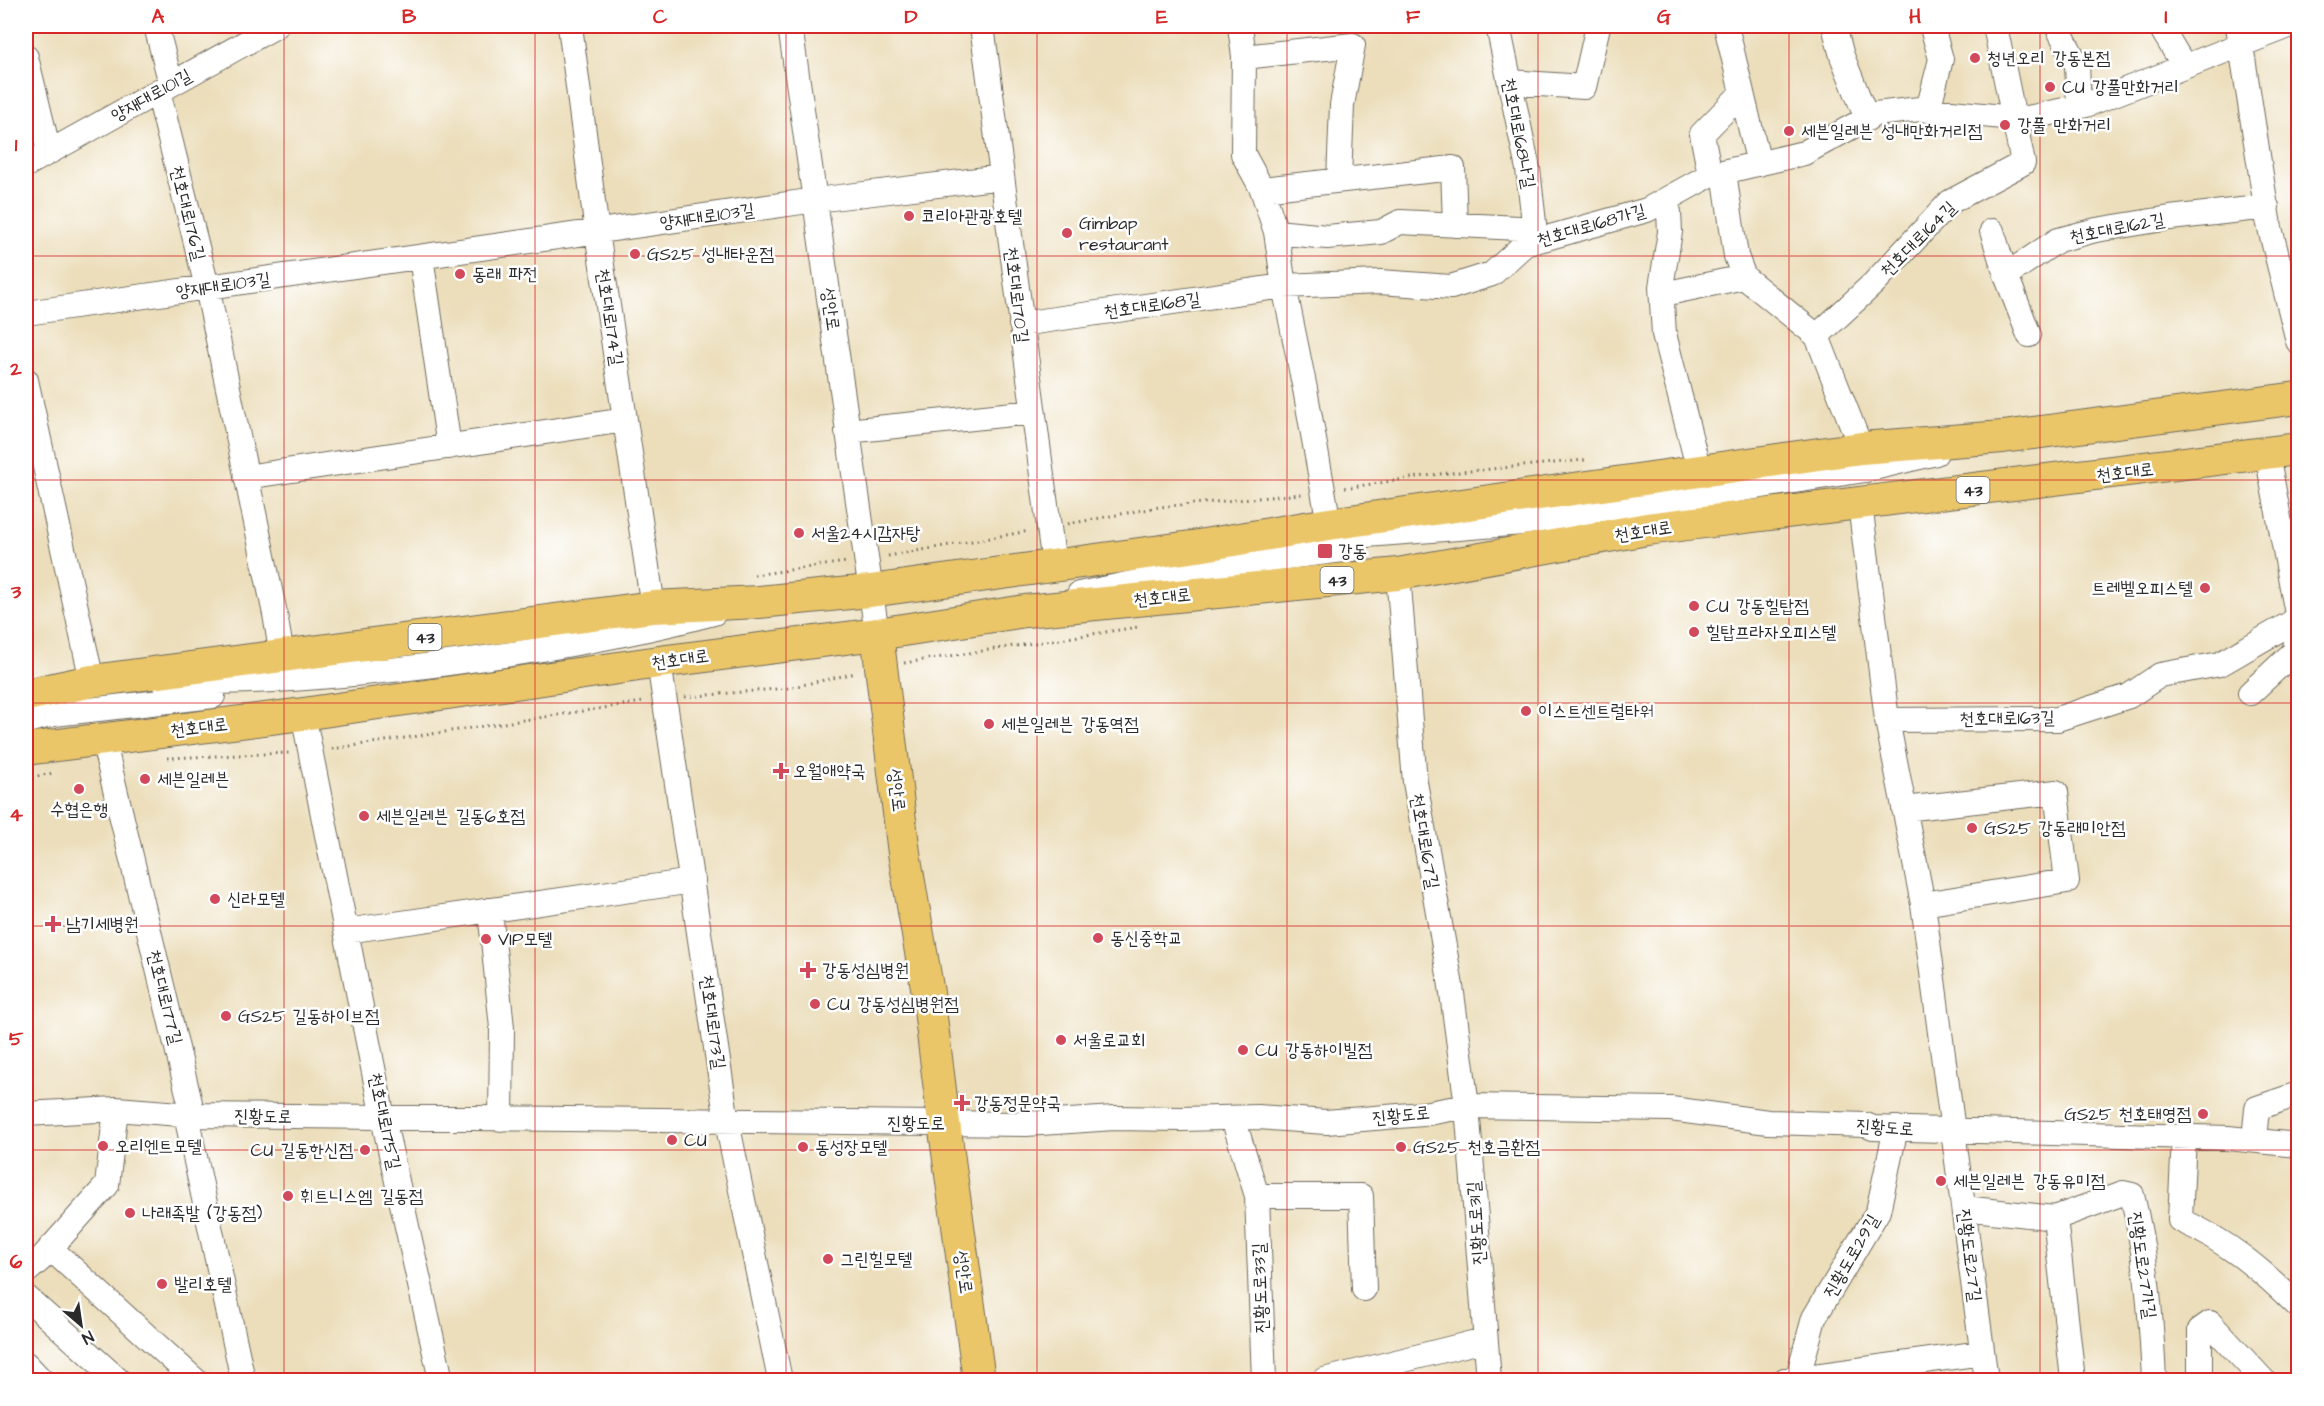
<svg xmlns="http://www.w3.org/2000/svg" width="2324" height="1406" font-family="'Architects Daughter','Poor Story',sans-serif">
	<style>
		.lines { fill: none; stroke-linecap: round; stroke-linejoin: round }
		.minor-casing { stroke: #6f6a5d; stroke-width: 26 }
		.major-casing { stroke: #6f6a5d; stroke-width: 34 }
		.path { stroke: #6f6a5d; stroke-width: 3; stroke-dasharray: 1.5 4.5; stroke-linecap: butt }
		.minor { stroke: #fff; stroke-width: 24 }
		.major { stroke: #ebc669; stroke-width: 32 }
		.grid { fill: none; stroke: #d62828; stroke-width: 1.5; stroke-opacity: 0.55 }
		.poi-dot { fill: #d1495b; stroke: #fff; stroke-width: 2 }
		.labels { text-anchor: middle; stroke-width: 5; stroke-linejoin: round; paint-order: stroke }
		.shield { fill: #fff; stroke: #6b6b6b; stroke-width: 1.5 }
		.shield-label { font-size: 16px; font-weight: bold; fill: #2b2b2b }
		.poi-label { font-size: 18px; fill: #2b2b2b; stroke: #fff; text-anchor: start }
		.street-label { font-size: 18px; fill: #2b2b2b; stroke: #fff }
		.neatline { fill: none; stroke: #d62828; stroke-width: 2 }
		.grid-label { font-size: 20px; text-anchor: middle; font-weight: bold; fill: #d62828 }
	</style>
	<rect width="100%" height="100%" fill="#fff"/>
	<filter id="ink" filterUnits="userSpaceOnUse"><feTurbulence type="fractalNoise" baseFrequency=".0167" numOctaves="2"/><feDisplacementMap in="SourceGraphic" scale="12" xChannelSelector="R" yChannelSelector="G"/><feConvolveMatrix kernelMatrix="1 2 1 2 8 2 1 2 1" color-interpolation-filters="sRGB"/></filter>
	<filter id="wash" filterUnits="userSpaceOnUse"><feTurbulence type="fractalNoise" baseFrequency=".008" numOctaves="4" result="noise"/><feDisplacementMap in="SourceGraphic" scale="24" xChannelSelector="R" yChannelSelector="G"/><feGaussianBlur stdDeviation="1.35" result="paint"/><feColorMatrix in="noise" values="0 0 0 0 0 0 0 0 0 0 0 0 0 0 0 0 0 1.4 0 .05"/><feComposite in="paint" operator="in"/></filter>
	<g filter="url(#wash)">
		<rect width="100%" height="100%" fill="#ecdebb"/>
	</g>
	<g filter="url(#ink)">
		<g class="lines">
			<g class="minor-casing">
				<path id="minor" d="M156,26L171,84
					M570,26L597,232L653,607
					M790,26L877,634
					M982,26L1054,565
					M1240,26L1244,57L1243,154L1262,189L1276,232L1284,286L1305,389L1329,524
					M1498,26L1528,169L1536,241
					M1726,26L1759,164
					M1834,26L1842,56L1867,119
					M2057,26L2077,65L2079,107
					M2160,26L2184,66
					M2238,26L2268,220L2298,341
					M26,57L49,152
					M1244,57L1353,45L1342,105L1339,180
					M1510,82L1584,87L1598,26
					M158,91L207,287L275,614L282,656
					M1928,110L1941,59L1933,31V26
					M26,165L276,26
					M1724,172L1736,256L1744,277L1817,336L1861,448
					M1710,175L1702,134L1742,93
					M1262,189L1453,168L1455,225
					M1662,202L1669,212L1670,232L1661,287L1664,334L1699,471
					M1992,231L2006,275L2029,335
					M1276,232L1327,237L1381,232L1400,222L1519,228L1536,241
					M421,257L449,447
					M2006,275L2058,240L2096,230L2170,218L2267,207
					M1661,287L1668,293L1744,277
					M26,313L816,200L1002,177
					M1021,324L1284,286L1380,282L1451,287L1492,274L1525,244L1647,210L1710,175L1804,153L1875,114L1920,109L2024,119L2086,105L2289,26
					M1817,336L1874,283L1950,202L2023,163L1995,26
					M26,380L92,681H108
					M847,431L1032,412
					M246,477L625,420
					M1860,504L1887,720L1923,904L1986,1380
					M1327,538L1523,523L1865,470L1936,453
					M1398,574L1415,782L1451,986L1467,1106L1489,1380
					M1079,594L1220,565L1352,549
					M659,662L727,1122L780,1380
					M164,682C256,684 349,676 441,664C533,652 624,637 714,613
					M2250,693L2295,651L2298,619
					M303,714L383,1118L441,1380
					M1887,720L2057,719L2129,696L2160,675L2220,664L2298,619L2267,454
					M26,721L54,714L213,696
					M103,739L193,1115
					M1904,809L2056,792L2067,881L1923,904
					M490,910L502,1028L501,1119
					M346,931L693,881
					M26,1114L116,1109L193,1115L1026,1124L1114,1118L1182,1119L1258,1117L1326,1122L1423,1114L1467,1106L1671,1109L1768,1122L1866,1125L1873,1128L2228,1138L2298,1145
					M186,1115L243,1380
					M1233,1118L1257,1196L1264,1380
					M2184,1137L2180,1220C2227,1241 2262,1270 2298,1306
					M2254,1140L2257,1108L2298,1094
					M1257,1196H1361L1364,1289
					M1964,1208L2055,1218L2123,1193L2132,1195C2147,1256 2151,1318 2154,1380
					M2055,1218L2073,1380
					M50,1248L195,1380
					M26,1272L40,1260L107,1185L116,1109
					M26,1297L118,1380
					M26,1364L41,1380
					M1324,1380L1484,1340
					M1785,1380L1982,1353
					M1797,1380L1814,1318L1878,1211L1896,1128
					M2200,1380V1330L2210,1323L2263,1380"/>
			</g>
			<g class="major-casing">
				<path id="major" d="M877,634L904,853L928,993L944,1123L979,1380
					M26,695L92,681L653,607L759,602L870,591L1198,546L1329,524L1861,448L2003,437L2298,398
					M26,749L303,714L659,662L877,634L1025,611L1398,574L1647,529L2298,449"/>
			</g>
			<path class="path" d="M1345,488L1439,474L1585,460
				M1068,524L1159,507L1302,494
				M888,556L1029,531
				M754,575L846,562
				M904,663L1138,627
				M685,697L788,688L856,673
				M332,749L643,702
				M167,758L290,753
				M26,778L54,773"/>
			<use href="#minor" class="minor"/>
			<use href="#major" class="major"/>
		</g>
	</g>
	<path class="grid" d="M284,26V1380M535,26V1380M786,26V1380M1037,26V1380M1287,26V1380M1538,26V1380M1789,26V1380M2040,26V1380M26,256H2298M26,480H2298M26,703H2298M26,926H2298M26,1150H2298"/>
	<g class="poi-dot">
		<circle cx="1975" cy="58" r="6"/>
		<circle cx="2050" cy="87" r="6"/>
		<circle cx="2005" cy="125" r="6"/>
		<circle cx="1789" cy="131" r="6"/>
		<circle cx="909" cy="216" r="6"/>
		<circle cx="1067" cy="233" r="6"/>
		<circle cx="635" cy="254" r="6"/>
		<circle cx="460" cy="274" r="6"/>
		<circle cx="799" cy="533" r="6"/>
		<rect x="1317" y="543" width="16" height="16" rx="3"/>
		<circle cx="2205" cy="588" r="6"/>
		<circle cx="1694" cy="606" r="6"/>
		<circle cx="1694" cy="632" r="6"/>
		<circle cx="1526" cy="711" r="6"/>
		<circle cx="989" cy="724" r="6"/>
		<path d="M778 762h6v6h6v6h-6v6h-6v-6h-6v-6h6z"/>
		<circle cx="145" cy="779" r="6"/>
		<circle cx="79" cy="789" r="6"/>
		<circle cx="364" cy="816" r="6"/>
		<circle cx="1972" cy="828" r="6"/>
		<circle cx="215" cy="899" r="6"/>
		<path d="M50 915h6v6h6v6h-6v6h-6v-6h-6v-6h6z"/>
		<circle cx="1098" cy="938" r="6"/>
		<circle cx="486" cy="939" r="6"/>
		<path d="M805 961h6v6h6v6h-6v6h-6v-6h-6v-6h6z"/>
		<circle cx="815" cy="1004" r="6"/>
		<circle cx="226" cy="1016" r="6"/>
		<circle cx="1061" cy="1040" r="6"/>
		<circle cx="1243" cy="1050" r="6"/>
		<path d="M959 1094h6v6h6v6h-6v6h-6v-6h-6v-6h6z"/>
		<circle cx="2203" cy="1114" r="6"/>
		<circle cx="672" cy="1140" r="6"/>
		<circle cx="103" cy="1146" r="6"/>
		<circle cx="803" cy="1147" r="6"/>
		<circle cx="1401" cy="1147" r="6"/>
		<circle cx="365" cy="1150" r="6"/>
		<circle cx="1941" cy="1181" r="6"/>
		<circle cx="288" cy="1196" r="6"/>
		<circle cx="130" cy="1213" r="6"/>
		<circle cx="828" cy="1259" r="6"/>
		<circle cx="162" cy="1284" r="6"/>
	</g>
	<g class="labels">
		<g class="shield">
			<rect x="1956.5" y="477" width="33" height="26" rx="4.5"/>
			<rect x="1320.5" y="567" width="33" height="26" rx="4.5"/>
			<rect x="408.5" y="624" width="33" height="26" rx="4.5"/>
		</g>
		<g class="shield-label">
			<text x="1973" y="496">43</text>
			<text x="1337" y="586">43</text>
			<text x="425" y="643">43</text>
		</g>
		<g class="poi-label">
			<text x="1987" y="64">청년오리 강동본점</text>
			<text x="2062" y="93">CU 강풀만화거리</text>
			<text x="2017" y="131">강풀 만화거리</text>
			<text x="1801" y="137">세븐일레븐 성내만화거리점</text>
			<text x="921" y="222">코리아관광호텔</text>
			<text x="1079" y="229">Gimbap<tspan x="1079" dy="21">restaurant</tspan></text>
			<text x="647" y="260">GS25 성내타운점</text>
			<text x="472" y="280">동래 파전</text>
			<text x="811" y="539">서울24시감자탕</text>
			<text x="1338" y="557">강동</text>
			<text x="2193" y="594" text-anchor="end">트레벨오피스텔</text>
			<text x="1706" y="612">CU 강동힐탑점</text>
			<text x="1706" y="638">힐탑프라자오피스텔</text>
			<text x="1538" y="717">이스트센트럴타워</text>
			<text x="1001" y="730">세븐일레븐 강동역점</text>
			<text x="793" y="777">오월애약국</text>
			<text x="157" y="785">세븐일레븐</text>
			<text x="79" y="815" text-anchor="middle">수협은행</text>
			<text x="376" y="822">세븐일레븐 길동6호점</text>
			<text x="1984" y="834">GS25 강동래미안점</text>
			<text x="227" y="905">신라모텔</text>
			<text x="66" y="930">남기세병원</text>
			<text x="1110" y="944">동신중학교</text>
			<text x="498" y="945">VIP모텔</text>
			<text x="822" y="976">강동성심병원</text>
			<text x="827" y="1010">CU 강동성심병원점</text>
			<text x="238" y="1022">GS25 길동하이브점</text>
			<text x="1073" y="1046">서울로교회</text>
			<text x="1255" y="1056">CU 강동하이빌점</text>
			<text x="974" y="1109">강동정문약국</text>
			<text x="2191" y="1120" text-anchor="end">GS25 천호태영점</text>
			<text x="684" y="1146">CU</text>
			<text x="115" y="1152">오리엔트모텔</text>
			<text x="815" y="1153">동성장모텔</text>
			<text x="1413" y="1153">GS25 천호금환점</text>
			<text x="353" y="1156" text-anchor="end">CU 길동한신점</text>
			<text x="1953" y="1187">세븐일레븐 강동유미점</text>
			<text x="300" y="1202">휘트니스엠 길동점</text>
			<text x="142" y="1219">나래족발 (강동점)</text>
			<text x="840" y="1265">그린힐모텔</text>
			<text x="174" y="1290">발리호텔</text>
		</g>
		<g class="street-label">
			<text transform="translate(151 95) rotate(-29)" y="6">양재대로101길</text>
			<text transform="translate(1519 133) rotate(79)" y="6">천호대로168나길</text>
			<text transform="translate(188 213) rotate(76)" y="6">천호대로176길</text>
			<text transform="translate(707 216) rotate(-8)" y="6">양재대로103길</text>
			<text transform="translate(1591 225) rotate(-16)" y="6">천호대로168가길</text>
			<text transform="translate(2117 228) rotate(-11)" y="6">천호대로162길</text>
			<text transform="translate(1918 239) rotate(-45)" y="6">천호대로164길</text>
			<text transform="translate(223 285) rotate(-8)" y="6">양재대로103길</text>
			<text transform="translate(1017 295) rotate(83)" y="6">천호대로170길</text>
			<text transform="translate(1152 305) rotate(-8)" y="6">천호대로168길</text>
			<text transform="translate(831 309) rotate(82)" y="6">성안로</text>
			<text transform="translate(610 317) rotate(81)" y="6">천호대로174길</text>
			<text transform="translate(2125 472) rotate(-7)" y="6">천호대로</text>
			<text transform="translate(1643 531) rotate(-9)" y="6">천호대로</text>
			<text transform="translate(1162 597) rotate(-6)" y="6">천호대로</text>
			<text transform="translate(680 659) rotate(-8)" y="6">천호대로</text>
			<text transform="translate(2007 718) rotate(-1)" y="6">천호대로163길</text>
			<text transform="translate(199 727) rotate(-7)" y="6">천호대로</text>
			<text transform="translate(897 790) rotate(83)" y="6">성안로</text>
			<text transform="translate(1425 841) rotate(80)" y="6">천호대로167길</text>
			<text transform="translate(165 997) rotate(76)" y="6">천호대로177길</text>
			<text transform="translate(713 1022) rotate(82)" y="6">천호대로173길</text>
			<text transform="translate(1401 1115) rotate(-6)" y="6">진황도로</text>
			<text transform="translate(263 1116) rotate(1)" y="6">진황도로</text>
			<text transform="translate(385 1121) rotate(78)" y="6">천호대로175길</text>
			<text x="916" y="1129">진황도로</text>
			<text transform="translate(1885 1127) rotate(4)" y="6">진황도로</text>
			<text transform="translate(1476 1223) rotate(-94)" y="6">진황도로31길</text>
			<text transform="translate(1970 1255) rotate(83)" y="6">진황도로27길</text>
			<text transform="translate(1851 1256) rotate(-60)" y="6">진황도로29길</text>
			<text transform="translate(2143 1265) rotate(82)" y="6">진황도로27가길</text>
			<text transform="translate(964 1272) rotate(82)" y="6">성안로</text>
			<text transform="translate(1260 1288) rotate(-92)" y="6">진황도로33길</text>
		</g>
	</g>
	<rect width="2324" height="1406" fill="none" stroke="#fff" stroke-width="66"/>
	<g transform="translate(81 1325) rotate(151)" stroke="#ffffff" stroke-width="4.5" paint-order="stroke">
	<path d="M0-4.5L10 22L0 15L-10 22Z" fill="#2b2b2b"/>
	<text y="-9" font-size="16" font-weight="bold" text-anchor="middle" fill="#2b2b2b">N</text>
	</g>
	<rect x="33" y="33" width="2258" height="1340" class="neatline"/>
	<g class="grid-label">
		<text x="158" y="23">A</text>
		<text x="409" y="23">B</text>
		<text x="660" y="23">C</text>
		<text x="911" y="23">D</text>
		<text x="1162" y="23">E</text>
		<text x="1413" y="23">F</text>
		<text x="1664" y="23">G</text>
		<text x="1915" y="23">H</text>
		<text x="2166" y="23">I</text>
		<text x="16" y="151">1</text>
		<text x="16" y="375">2</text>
		<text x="16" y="598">3</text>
		<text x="16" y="821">4</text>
		<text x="16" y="1045">5</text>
		<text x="16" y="1268">6</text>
	</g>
</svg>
